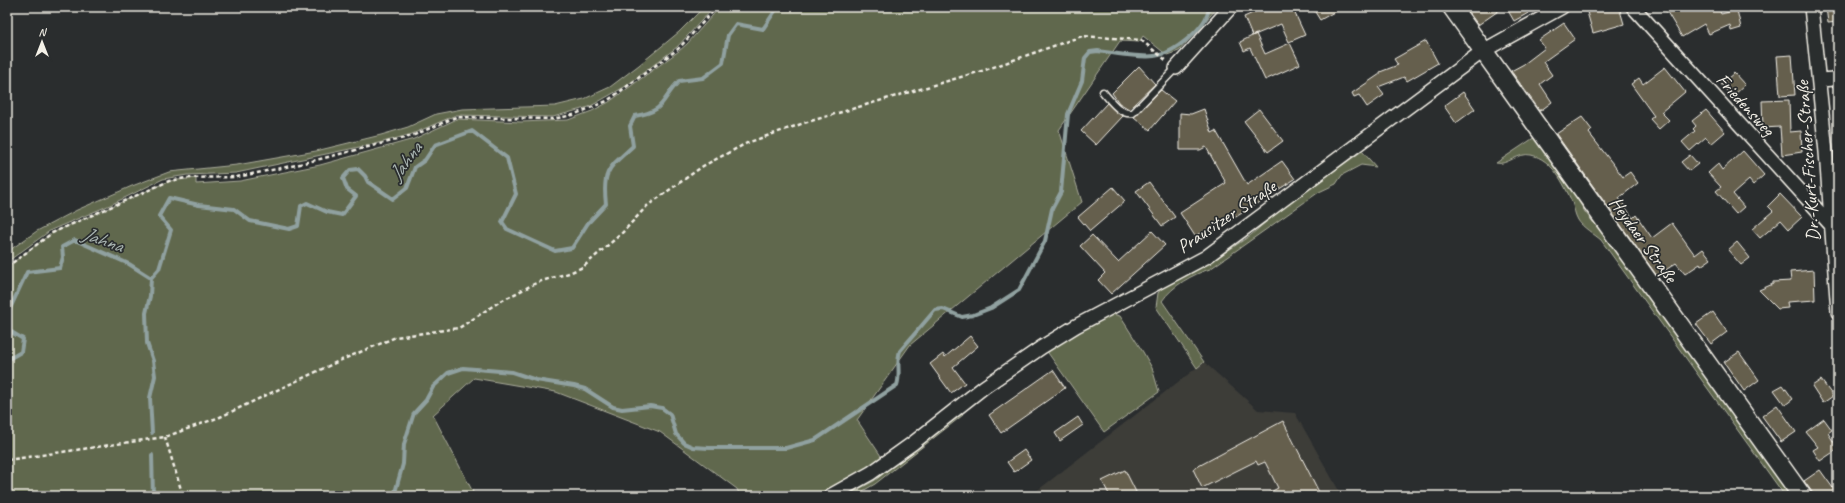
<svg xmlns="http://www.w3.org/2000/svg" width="1845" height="503" font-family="Caveat,sans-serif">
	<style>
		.built { fill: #3c3c38 }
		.green { fill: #60674e; stroke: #aaac9b }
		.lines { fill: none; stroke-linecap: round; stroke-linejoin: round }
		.stream { stroke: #90a1a0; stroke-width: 4 }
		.building { fill: #655e4e; stroke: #f4f1e8 }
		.lane-casing { stroke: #f4f1e8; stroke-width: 9 }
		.street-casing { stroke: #f4f1e8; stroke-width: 16 }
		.secondary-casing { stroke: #f4f1e8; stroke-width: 21 }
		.path { stroke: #f4f1e8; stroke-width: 2.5; stroke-dasharray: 4 3; stroke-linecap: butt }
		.lane { stroke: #2a2d2e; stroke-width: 6 }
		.street { stroke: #2a2d2e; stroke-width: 13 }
		.secondary { stroke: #2a2d2e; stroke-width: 18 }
		.labels { text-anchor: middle; stroke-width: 3.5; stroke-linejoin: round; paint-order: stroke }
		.street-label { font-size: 19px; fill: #f4f1e8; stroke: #2a2d2e }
		.water-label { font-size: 20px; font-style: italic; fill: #a9b5b2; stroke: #2a2d2e }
	</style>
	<rect width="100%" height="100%" fill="#2a2d2e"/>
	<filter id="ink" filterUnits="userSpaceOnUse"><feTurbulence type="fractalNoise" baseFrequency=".025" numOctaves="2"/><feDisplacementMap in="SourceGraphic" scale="8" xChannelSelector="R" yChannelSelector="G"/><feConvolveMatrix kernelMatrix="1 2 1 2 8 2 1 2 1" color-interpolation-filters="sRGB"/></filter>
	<g filter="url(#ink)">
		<path class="built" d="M1204,362L1258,410L1295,413L1342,496H1030Z"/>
		<path class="green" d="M704,7H714L677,47L626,86L589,107L553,117L456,115L412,134L383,142L236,173L187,175L163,179L110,205L51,230L7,262V252L37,231L77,210L132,186L169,172L237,165L316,151L381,135L408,127L436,114L462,109L555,106L584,99L610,87L639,65L679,32Z
			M720,7H1218L1179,51L1167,55L1143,36L1139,42L1120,41L1059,130L1082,202L910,345L857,420L883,459L849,482L816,496H740L737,489L660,432L556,392L474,378L433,415L475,496H7V267L52,233L169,181L196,178V184L240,181L320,165L414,139L457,119L521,122L568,120L592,111L609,102L679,51L687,44Z
			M1535,137L1568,182L1585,212L1650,294L1667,324L1693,356L1793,496H1785L1601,240C1594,234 1582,227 1578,220C1575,215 1574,208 1572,202C1564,184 1552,159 1531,155C1518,152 1507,166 1496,163Z
			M1362,151L1376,167L1361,165L1342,175L1336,184L1319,192L1210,269C1193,274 1172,286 1162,301L1204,362L1197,368L1156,307L1158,293L1162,288L1188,272L1208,264L1251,235L1277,212Z
			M1112,314L1120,316L1143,352L1152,368L1159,392L1104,432L1046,350Z
			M960,413L963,415L875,484L854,496H845L874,481Z"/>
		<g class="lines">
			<path class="stream" d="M151,278L150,296L146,313L147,343L153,361L155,376L150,398L152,433
				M7,315L27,272L60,268L63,257L62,247L75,240L129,264L151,278L159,269L171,230L159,216L169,198L199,205L234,209L250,221L289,229L298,226L301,206L307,203L327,212L342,215L356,196L347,189L343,178L350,170L358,169L365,176L368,182L393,199L407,188L415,167L425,160L435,145L472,131L507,158L516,194L502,222L507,229L555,251L572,248L588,223L606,204C602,170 609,168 633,146L630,126L635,116C666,111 660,101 679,81L703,78L723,63L728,35L736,24L763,29L777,8L776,7
				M7,323L8,330L23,339L21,352L7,360
				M152,455L153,496
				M394,496L403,464L404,444L414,413L426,400L433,387L448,373L463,368L512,372L536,380L574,386L585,389L613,407L622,409L650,406L662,408L670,414L676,434L684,443L693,447L709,448H786L815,440L897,385C901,374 896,362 900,351L935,310L943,309L962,317L973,315L991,308L1019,290L1045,241L1052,209L1061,192L1068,114L1082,81L1085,58L1090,52L1098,51C1112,53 1141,58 1154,56C1173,54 1208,27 1209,7"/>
		</g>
		<path class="building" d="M1266,7H1292L1305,35L1289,42L1281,24L1252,36L1244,17Z
			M1312,7H1343L1320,20Z
			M1465,7H1504L1478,25Z
			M1506,7H1539L1514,21Z
			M1604,7H1619L1624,24L1593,33L1587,12Z
			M1664,7H1718L1721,14L1737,10L1741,28L1731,31L1730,25L1709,34L1704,24L1682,37Z
			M1826,7H1838V22L1828,23Z
			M1564,23L1575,39L1543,62L1552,75L1540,84L1552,102L1540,111L1511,71L1524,64L1545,48L1539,40Z
			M1256,34L1265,54L1290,43L1300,64L1265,80L1250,48L1244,51L1240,42Z
			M1426,41L1438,63L1407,81L1404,77L1378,87L1384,95L1367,107L1359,95L1354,97L1352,93L1380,74V72L1398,65L1394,59Z
			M1792,55L1795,95L1780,96L1777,56Z
			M1139,66L1155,84L1129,109L1119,103L1112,93Z
			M1665,67L1685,92L1661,112L1669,120L1659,129L1650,119L1654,116L1631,84L1639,78L1643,84Z
			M1734,73L1745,85L1732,97L1721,84Z
			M1161,90L1175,101L1150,130L1134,117Z
			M1463,92L1475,109L1456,123L1444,106Z
			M1789,100L1790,132L1801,131L1802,152L1782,155L1780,127L1763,128L1762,101Z
			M1107,103L1123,116L1096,145L1081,131Z
			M1204,109L1212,133L1216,131L1247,185L1282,161L1295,179L1203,238L1200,233L1195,236L1180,213L1226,183L1206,147L1200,150H1180V113L1191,114Z
			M1259,109L1283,141L1268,152L1244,121Z
			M1706,110L1725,132L1711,144L1706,137L1690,151L1682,142L1695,131L1693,129L1696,126L1692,121Z
			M1582,117L1592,130L1589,133L1623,177L1630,172L1638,183L1619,198L1633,218L1636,215L1652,238L1672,223L1695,255L1703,249L1711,259L1701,266L1700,264L1685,274L1676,263L1657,276L1556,134Z
			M1743,151L1764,175L1753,185L1749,180L1733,194L1744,207L1736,214L1716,191L1721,187L1708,173L1718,164L1722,170Z
			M1690,155L1698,164L1689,171L1681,162Z
			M1149,182L1175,217L1162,226L1136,191Z
			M1113,187L1125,201L1090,231L1078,217Z
			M1780,194L1802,217L1789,229L1781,220L1760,238L1752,229L1773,211L1768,206Z
			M1152,231L1165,245L1111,294L1098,280L1105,273L1080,246L1092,235L1118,262Z
			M1737,242L1750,258L1741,265L1728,250Z
			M1814,270L1815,300L1787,302L1788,308L1778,309L1759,290L1773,284V282L1791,281L1790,272Z
			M1713,312L1727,332L1711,344L1696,324Z
			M970,336L978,346L953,367L965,383L951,393L930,364L943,354L945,357Z
			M1739,352L1759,380L1744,391L1724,362Z
			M1053,370L1065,388L1001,433L989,415Z
			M1821,380L1833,396L1823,403L1812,386Z
			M1783,385L1793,399L1785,405L1774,390Z
			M1777,405L1796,432L1781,442L1762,416Z
			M1078,417L1083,425L1060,441L1055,433Z
			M1824,419L1832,430L1828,433L1838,449L1820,461L1813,450L1818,447L1806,432Z
			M1283,421L1321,496H1263L1278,488L1265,462L1258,465L1256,461L1202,488L1193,469Z
			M1024,450L1031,460L1014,472L1007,462Z
			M1125,470L1138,496H1110L1102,481Z
			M1820,470L1838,495V496H1815L1804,481Z"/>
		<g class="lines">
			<g class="lane-casing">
				<path id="lane" d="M1103,92C1110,100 1121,116 1133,113L1176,68"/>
			</g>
			<g class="street-casing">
				<path id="street" d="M1633,7L1831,225
					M1811,7L1826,152L1838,312
					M1176,68L1231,7
					M1820,80L1834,79L1838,82
					M830,496L871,473L913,443L984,387L1042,347L1076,326L1206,257L1483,51L1562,7"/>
			</g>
			<g class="secondary-casing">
				<path id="secondary" d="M1452,7L1802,496"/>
			</g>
			<path class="path" d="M7,267L52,233L169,181L186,178L237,177L296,165L412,136L456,117L553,119L573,115L607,101L678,49L717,7
				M165,437L183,496
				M7,460L165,437L220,417L339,361L396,337L459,328L499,302L538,282L569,273L583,267L622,233L647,206L703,166L747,143L804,123L985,70L1082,36L1141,40L1167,61"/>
			<use href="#lane" class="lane"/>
			<use href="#street" class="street"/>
			<use href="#secondary" class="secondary"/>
		</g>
	</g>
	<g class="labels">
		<g class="street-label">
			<text transform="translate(1746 104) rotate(48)" y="7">Friedensweg</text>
			<text transform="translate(1807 161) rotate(-94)" y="7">Dr.-Kurt-Fischer-Straße</text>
			<text transform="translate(1226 216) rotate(-34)" y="7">Prausitzer Straße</text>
			<text transform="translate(1644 239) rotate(54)" y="7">Heydaer Straße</text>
		</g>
		<g class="water-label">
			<text transform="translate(405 161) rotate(-54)" y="7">Jahna</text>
			<text transform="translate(103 239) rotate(19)" y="7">Jahna</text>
		</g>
	</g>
	<rect width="1845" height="503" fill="none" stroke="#2a2d2e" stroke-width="24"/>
	<rect x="12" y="12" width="1821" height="479" fill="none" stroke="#f4f1e8" stroke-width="1.5" filter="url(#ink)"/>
	<g transform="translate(42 42)" stroke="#2a2d2e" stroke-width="3" paint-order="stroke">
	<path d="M0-3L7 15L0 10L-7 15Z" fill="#f4f1e8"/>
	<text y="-6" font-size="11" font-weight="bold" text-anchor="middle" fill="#f4f1e8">N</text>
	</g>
</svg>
